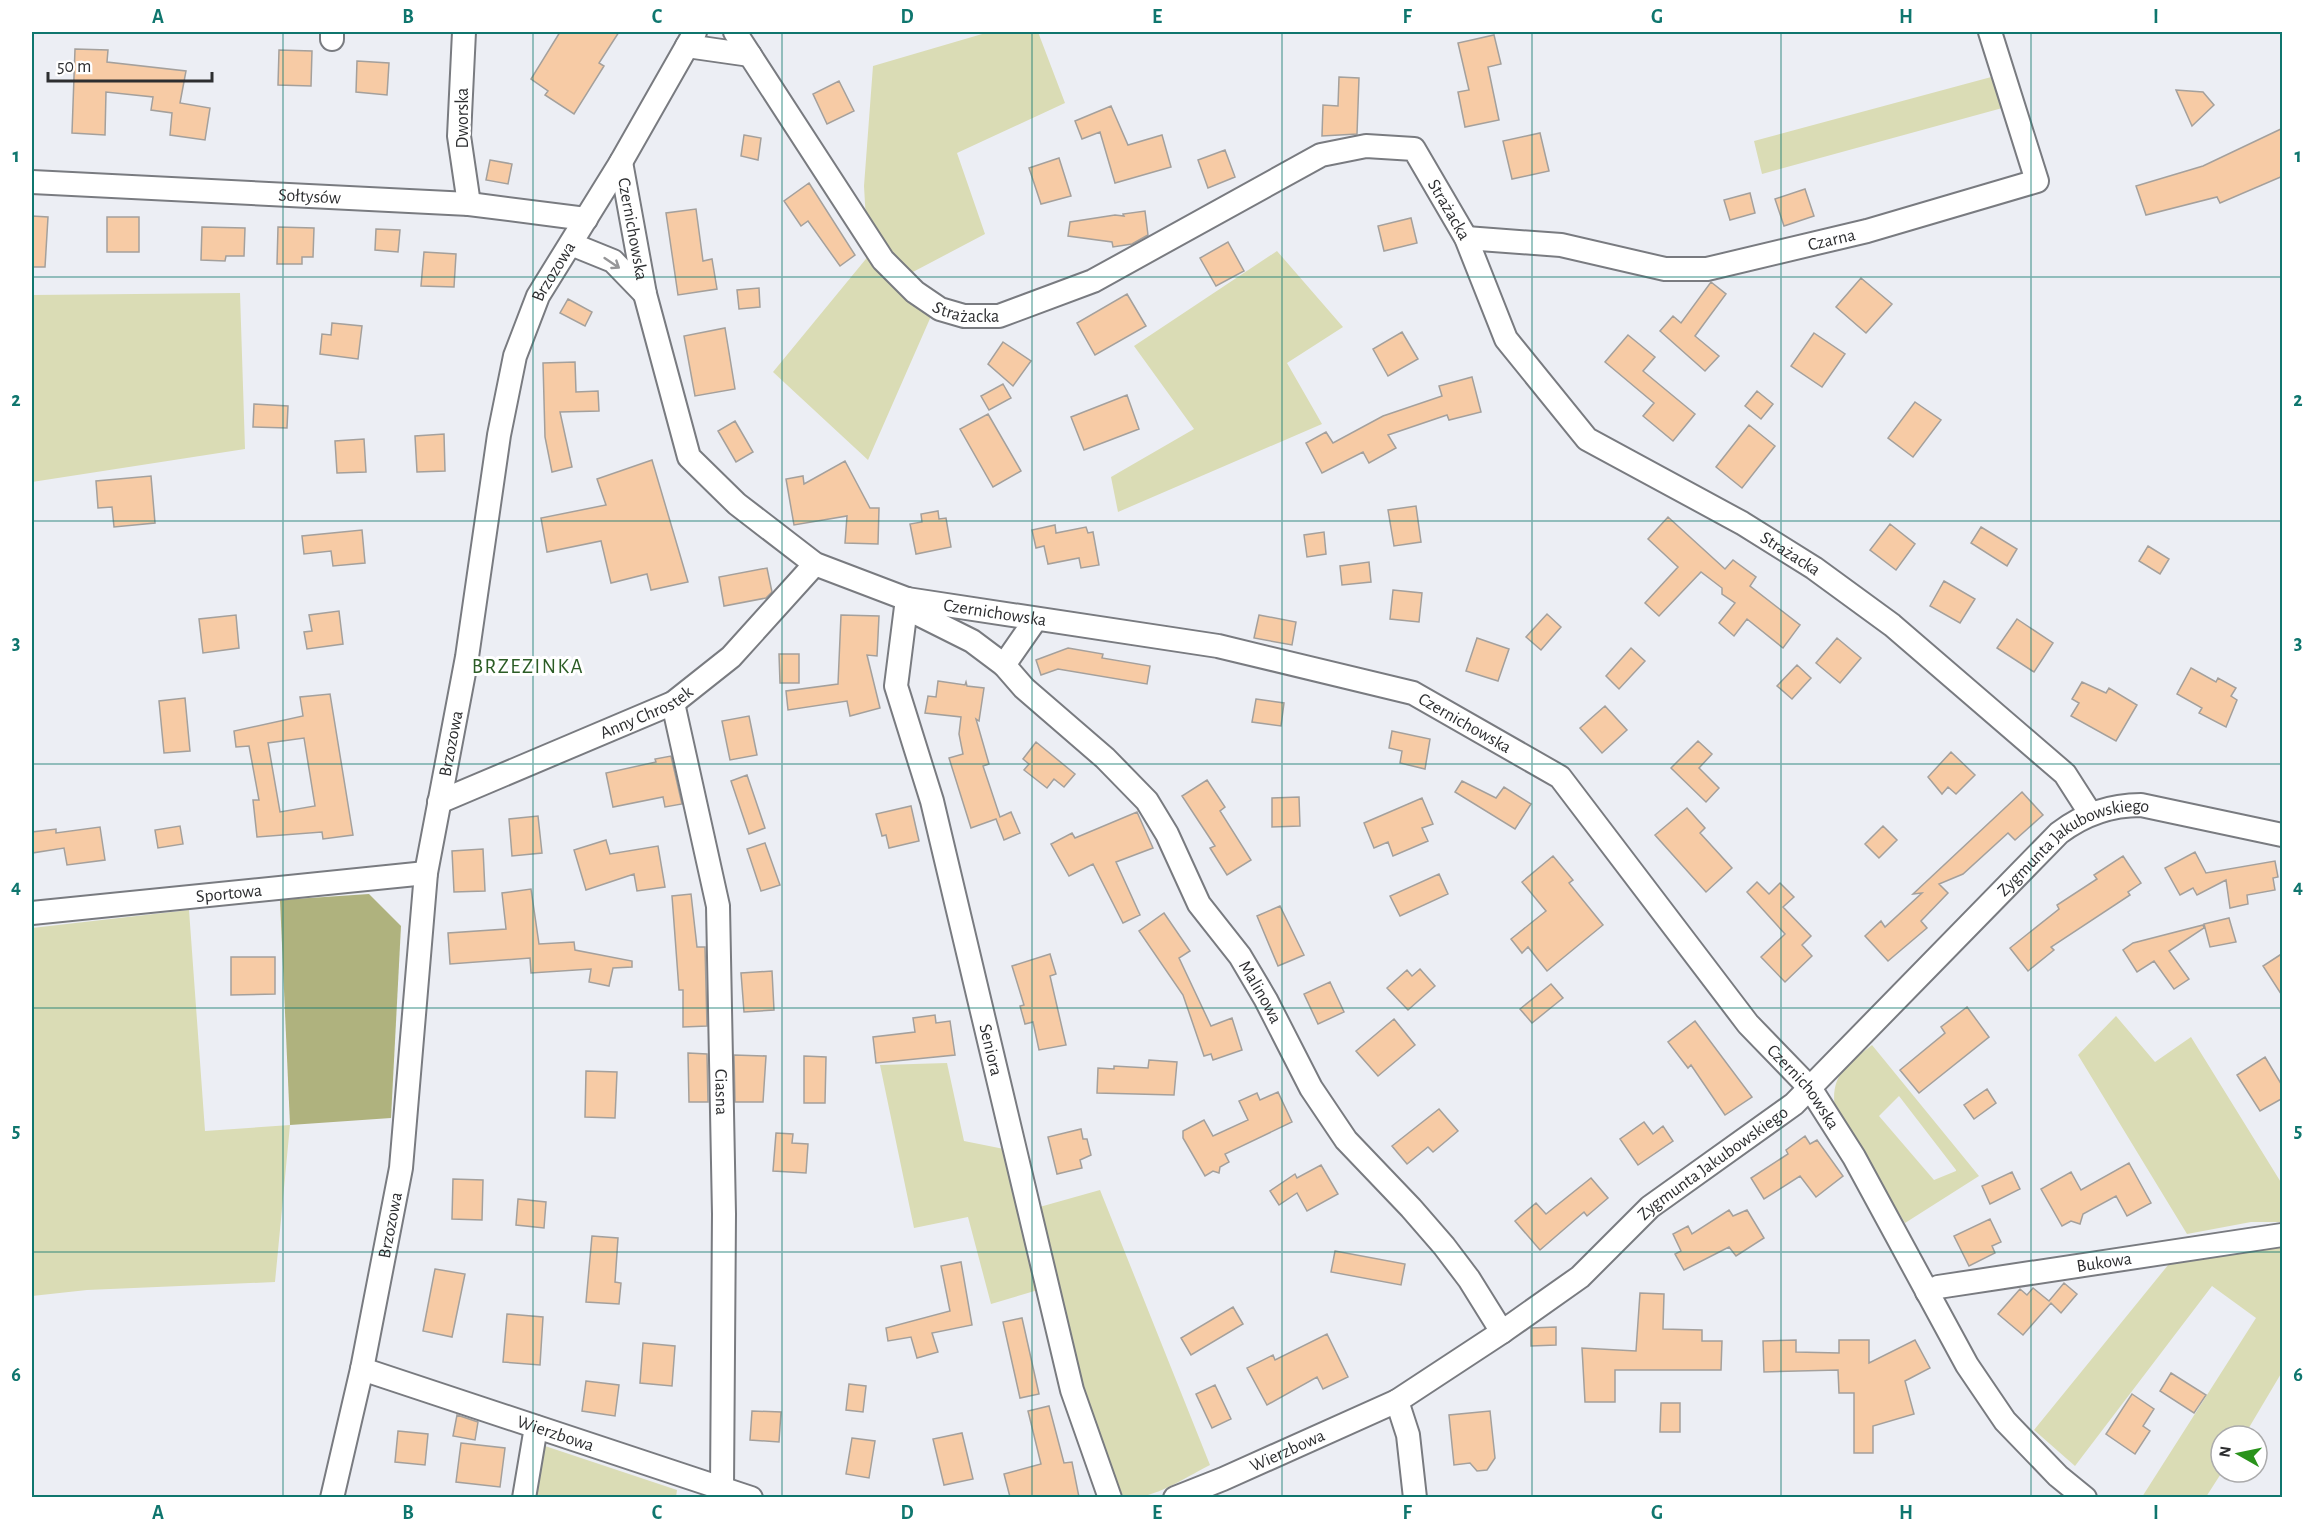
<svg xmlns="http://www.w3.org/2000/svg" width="2314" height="1529" font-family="'Alegreya Sans',sans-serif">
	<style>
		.green { fill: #dadcb5; fill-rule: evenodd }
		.forest { fill: #afb27e }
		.building { fill: #f7cba5; stroke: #a4a09c; stroke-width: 1.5; fill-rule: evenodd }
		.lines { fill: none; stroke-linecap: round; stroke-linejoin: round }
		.street-casing { stroke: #797b80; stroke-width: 26 }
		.street { stroke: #fff; stroke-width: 22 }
		.oneway { stroke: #969698 }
		.grid { fill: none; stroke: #0f766e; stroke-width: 1.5; stroke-opacity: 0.55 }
		.labels { text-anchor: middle; stroke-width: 6; stroke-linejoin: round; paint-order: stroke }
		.street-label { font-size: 18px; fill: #2d2e30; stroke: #fff }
		.quarter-label { font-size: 21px; letter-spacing: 1.5px; fill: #2b5c25; stroke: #fff }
		.neatline { fill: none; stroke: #0f766e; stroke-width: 2 }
		.grid-label { font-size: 20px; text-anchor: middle; font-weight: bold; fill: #0f766e }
	</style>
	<rect width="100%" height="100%" fill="#eceef4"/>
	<path class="green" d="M989,32H1038L1065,103L957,153L985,234L911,273L866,221L864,186L873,66Z
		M1995,76L2006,107L1762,174L1754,141Z
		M1277,251L1343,327L1287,363L1322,424L1118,512L1111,477L1194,429L1134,346Z
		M870,254L932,314L868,460L773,372Z
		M240,293L245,449L32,482V295Z
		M189,910L205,1131L290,1125L275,1282L87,1290L32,1296V928Z
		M2116,1016L2155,1062L2191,1037L2282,1184V1222H2251L2187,1234L2078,1055Z
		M1872,1045L1979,1176L1905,1223L1835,1110C1830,1075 1846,1065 1872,1045ZM1899,1096L1956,1170V1171L1934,1180L1879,1116Z
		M947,1063L964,1141L1009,1150L1038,1290L991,1304L968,1217L914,1228L880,1065Z
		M1100,1190L1210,1465C1189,1475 1140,1509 1120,1493L1082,1395L1036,1208Z
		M2282,1244V1372L2244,1436H2221L2222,1472L2206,1497H2142L2256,1318L2212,1286L2075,1466L2034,1430L2173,1259Z
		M545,1446L677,1490L676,1497L535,1498Z"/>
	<path class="forest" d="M369,894L401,926L391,1118L290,1125L280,900Z"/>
	<path class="building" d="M560,32H619L599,63L604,66L574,114L545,95L548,91L531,79Z
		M1494,35L1501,64L1488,67L1499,120L1465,127L1458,92L1469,90L1458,43Z
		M75,49L108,50L107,62L186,71L180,103L210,108L205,140L170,135L172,113L151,110L153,97L106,92L105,135L72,133Z
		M279,50L312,51L311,86L278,85Z
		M357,61L389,63L387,95L356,92Z
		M1339,77L1359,78L1357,134L1322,136L1323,105L1338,106Z
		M839,81L854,111L827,124L813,94Z
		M2176,90L2203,92L2214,105L2192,126Z
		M1111,106L1128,145L1162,135L1171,167L1115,183L1100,132L1082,139L1075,121Z
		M2283,128V176L2220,203L2217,197L2146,215L2136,186L2203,166Z
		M1540,133L1549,171L1512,179L1503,141Z
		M744,135L761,138L758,160L741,156Z
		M1225,150L1235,177L1208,188L1198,160Z
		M1059,158L1071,196L1041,204L1029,168Z
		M490,160L512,164L508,184L486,180Z
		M809,183L855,255L840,266L808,221L801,226L784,201Z
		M1805,189L1814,216L1784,226L1775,199Z
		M1750,193L1755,213L1730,220L1724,200Z
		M696,209L703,261L712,259L717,289L678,295L666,213Z
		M1145,211L1148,235L1132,244L1113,247L1112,242L1068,236L1070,222L1115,215L1124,216L1123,214Z
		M32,216L48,217L45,267H32Z
		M107,217H139V252H107Z
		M1411,218L1417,243L1384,251L1378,226Z
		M202,227L245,228L244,256H226L225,261L201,260Z
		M278,227L314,228L313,257H302V264H277Z
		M376,229L400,230L398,252L375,250Z
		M1228,242L1244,271L1216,286L1200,258Z
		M424,252L456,254L454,287L421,286Z
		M1861,278L1892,304L1866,333L1836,307Z
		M1711,282L1726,294L1695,336L1719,356L1705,371L1660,331L1673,316L1681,323Z
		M759,288L760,307L739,309L737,290Z
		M1127,294L1146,326L1095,355L1077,323Z
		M568,299L592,312L585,326L560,313Z
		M332,323L362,326L358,359L320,354L322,334L331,335Z
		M725,328L735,389L695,396L684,336Z
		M1402,332L1418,359L1388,376L1373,349Z
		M1814,333L1845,354L1822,387L1791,366Z
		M1628,335L1655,357L1643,371L1695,414L1673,441L1643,416L1654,403L1605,362Z
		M1003,342L1031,361L1013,386L988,364Z
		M575,362L576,392L598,391L599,411L560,412L572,467L552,472L545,437L543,363Z
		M1472,377L1481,412L1449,420L1447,415L1388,435L1396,448L1369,463L1363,452L1322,473L1306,443L1326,432L1333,443L1383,416L1442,396L1439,386Z
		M1003,384L1011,398L989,410L981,396Z
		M1757,391L1773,404L1761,419L1745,406Z
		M1127,395L1139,429L1084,450L1071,417Z
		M1915,402L1941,420L1913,457L1888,438Z
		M254,404L288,406L287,428L253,427Z
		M988,414L1021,471L993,487L960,429Z
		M735,421L753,452L736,462L718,431Z
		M1749,425L1775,446L1742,488L1716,467Z
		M444,434L445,471L417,472L415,436Z
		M364,439L366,472L337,473L335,441Z
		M652,460L688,582L651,590L647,574L611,583L601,541L547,552L541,518L606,505L597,479Z
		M845,461L870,508H879L878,544L845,543L847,516L794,525L786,479L803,476L804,484Z
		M151,476L155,523L114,527L112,507L98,508L96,481Z
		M1416,506L1421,542L1394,546L1388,510Z
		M938,511L939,519L946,518L951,547L916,554L910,524L922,522L921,514Z
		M1668,517L1725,569L1733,560L1756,577L1750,586L1800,625L1783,648L1747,619L1734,636L1719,623L1735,603L1722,594V588L1701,572L1659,616L1645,603L1678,567L1648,539Z
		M1890,524L1915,544L1896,570L1870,550Z
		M1055,525L1056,533L1086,527L1088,533L1093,532L1099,565L1081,568L1079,558L1048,564L1044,546L1036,548L1032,530Z
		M1981,527L2017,549L2007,566L1971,543Z
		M362,530L365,563L333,566L331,551L304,554L302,536Z
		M1324,532L1326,554L1307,557L1304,535Z
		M2148,546L2169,559L2160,574L2139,561Z
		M1369,562L1371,582L1342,585L1340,566Z
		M767,568L772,592L766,598L724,606L719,577Z
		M1944,581L1975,599L1960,623L1930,606Z
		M1393,590L1422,593L1419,622L1390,619Z
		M339,611L343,644L307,649L304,632L312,631L309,615Z
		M1547,614L1561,627L1541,650L1526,637Z
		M236,615L239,648L203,653L199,619Z
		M841,615L879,616L877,656L867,655L880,708L850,716L847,701L788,710L786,691L838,684Z
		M1259,615L1296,622L1292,645L1254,638Z
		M2017,619L2053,643L2034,672L1997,648Z
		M1477,638L1509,649L1498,681L1466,671Z
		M1837,638L1861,658L1840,683L1816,663Z
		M1068,648L1103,654L1102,658L1150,666L1147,684L1058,669L1041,675L1036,660Z
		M1631,648L1645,661L1619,689L1606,676Z
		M779,654H799V683H780Z
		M1797,665L1811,678L1792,699L1777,686Z
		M2191,668L2216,682L2218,678L2236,688L2231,696L2237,700L2226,727L2199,713L2202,708L2177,694Z
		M938,681L965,685L966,682L967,686L984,688L979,721L976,719L989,764L983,766L1000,817L1011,812L1020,833L1004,840L996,819L971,828L949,758L963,754L959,734L961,717L925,713L928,696L936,697Z
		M2082,682L2106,693L2109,688L2137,705L2116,741L2071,716L2079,703L2072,699Z
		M330,694L353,835L323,839L322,832L257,837L253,800H259L249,746L236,747L234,731L303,716L300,697ZM304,738L315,806L280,812L268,743Z
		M185,698L190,751L164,753L159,701Z
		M1256,699L1284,703L1281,726L1252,722Z
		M1605,706L1627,730L1602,753L1580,728Z
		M749,716L757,755L730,760L722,721Z
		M1392,731L1430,739L1425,769L1400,763L1402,751L1389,748Z
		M1698,741L1712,754L1699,768L1719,788L1706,802L1671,768Z
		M1036,742L1075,774L1064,787L1054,779L1047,788L1024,770L1029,764L1023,759Z
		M1951,752L1975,775L1956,794L1948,787L1942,794L1928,777Z
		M671,756L682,804L665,807L663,797L613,807L606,773L656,762L655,759Z
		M747,775L765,828L749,834L731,781Z
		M1207,780L1225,807L1220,811L1251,860L1227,875L1210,848L1215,846L1182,796Z
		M1462,781L1496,798L1504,787L1531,804L1515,829L1455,792Z
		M2022,792L2043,815L2015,840L2008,833L1963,874L1939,884L1948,893L1921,921L1927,928L1888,961L1865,936L1881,921L1885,927L1922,893L1913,894Z
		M1299,797L1300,826L1272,827V798Z
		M1422,798L1433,824L1422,828L1428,841L1393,856L1388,842L1374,848L1364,823Z
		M911,806L919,841L889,848L886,835L882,836L876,814Z
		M1687,808L1705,828L1700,833L1732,868L1706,892L1655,835Z
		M1137,812L1153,848L1116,862L1140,915L1123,923L1093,864L1069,876L1051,844L1072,833L1075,838Z
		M538,816L542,853L512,856L509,819Z
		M180,826L183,844L158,848L155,830Z
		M1883,826L1897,840L1879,858L1865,844Z
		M100,827L105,860L67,865L64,848L32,853V832L56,829V833Z
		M606,840L610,854L658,846L665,887L637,891L634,874L586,890L574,850Z
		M765,843L780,885L761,891L747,849Z
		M483,849L485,891L454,892L452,851Z
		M2195,852L2206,873L2275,861L2278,877L2273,878L2275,890L2247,895L2248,904L2230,908L2226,880L2197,895L2193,888L2180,895L2165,868Z
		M1553,856L1573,880L1569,883L1603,925L1547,971L1528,947L1522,953L1511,939L1546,911L1522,882Z
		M2123,856L2141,883L2128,892L2130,895L2051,947L2054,950L2028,971L2010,948L2059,909L2057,905L2097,879L2094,875Z
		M1439,874L1448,894L1400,916L1390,896Z
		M1757,882L1769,894L1780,883L1794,897L1783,907L1811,936L1802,945L1812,956L1785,982L1761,957L1785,934L1747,892Z
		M531,889L539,944L574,942L575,950L632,961V967L613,968L609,986L589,982L591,969L531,973L530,958L450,964L448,933L506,929L502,893Z
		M691,894L697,947H705L707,1026L683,1027V990H679L672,896Z
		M1280,906L1304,955L1278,966L1257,916Z
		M1164,913L1190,951L1179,958L1211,1026L1232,1018L1242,1050L1213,1060L1211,1054L1204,1056L1183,995L1139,931Z
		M2229,918L2236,942L2210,947L2204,924Z
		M2203,925L2204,928L2169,951L2189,979L2174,989L2154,961L2137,972L2123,950L2133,943Z
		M2283,953V997L2263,966Z
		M1050,954L1056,974L1050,976L1066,1045L1039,1050L1033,1022L1025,1024L1020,1006L1024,1005L1012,966Z
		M231,957H275V994L231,995Z
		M1420,969L1435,986L1408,1010L1387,988L1407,970L1412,976Z
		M772,971L774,1010L744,1012L741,973Z
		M1330,982L1344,1012L1318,1024L1304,994Z
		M1551,984L1563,998L1532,1023L1520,1009Z
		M1967,1007L1989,1037L1919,1093L1900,1070L1945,1033L1941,1027Z
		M935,1015L936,1023L950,1021L955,1055L876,1063L873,1037L915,1032L913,1018Z
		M1394,1019L1415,1045L1378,1076L1356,1051Z
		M1695,1021L1752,1097L1725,1115L1691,1065L1688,1068L1668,1042Z
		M688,1053L707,1054L708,1102H689Z
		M734,1055L766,1056L763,1102H735Z
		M804,1056L826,1057L825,1103H804Z
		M2265,1057L2283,1087V1098L2260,1111L2237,1075Z
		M1149,1060L1177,1062L1174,1095L1097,1093L1098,1068L1114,1069V1066L1148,1068Z
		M586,1071L617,1072L615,1118L585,1117Z
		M1987,1089L1996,1103L1974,1119L1964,1105Z
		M1278,1092L1292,1122L1225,1154L1229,1162L1220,1167L1219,1173L1213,1171L1205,1176L1183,1138V1131L1204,1120L1213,1136L1248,1120L1239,1101L1257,1093L1260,1100Z
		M1439,1109L1458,1131L1433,1152L1428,1147L1407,1164L1392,1146Z
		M1644,1122L1653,1134L1663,1126L1673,1141L1638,1165L1620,1139Z
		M1081,1129L1083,1139H1087L1091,1155L1080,1160L1082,1168L1057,1174L1048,1137Z
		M776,1133L793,1134L792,1143L808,1144L806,1173L773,1171Z
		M1805,1136L1810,1144L1817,1140L1843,1176L1816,1197L1800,1176L1764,1199L1751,1178L1788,1154L1786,1150Z
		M2129,1163L2151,1203L2127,1216L2116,1196L2083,1214L2080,1224L2071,1221L2062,1226L2041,1189L2071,1172L2081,1190Z
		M1321,1165L1338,1194L1307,1211L1297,1193L1279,1205L1270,1191L1295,1174L1297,1178Z
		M2012,1172L2020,1189L1990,1204L1982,1186Z
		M1591,1178L1608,1198L1587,1216L1584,1212L1540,1250L1515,1221L1536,1203L1546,1214Z
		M453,1179L483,1180L482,1220L452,1219Z
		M518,1199L546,1202L544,1228L516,1225Z
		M1729,1210L1733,1216L1747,1210L1764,1238L1736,1256L1729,1247L1684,1270L1675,1254L1681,1251L1673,1234L1688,1226L1692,1234Z
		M1990,1219L2001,1242L1992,1246L1995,1253L1969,1266L1954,1236Z
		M592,1236L618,1238L615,1282L621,1283L619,1304L586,1302Z
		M1335,1251L1405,1264L1401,1285L1331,1272Z
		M961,1262L972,1325L932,1333L938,1352L917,1358L911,1337L888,1341L886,1328L950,1311L941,1266Z
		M435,1269L465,1274L452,1337L423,1331Z
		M2064,1283L2077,1294L2061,1313L2051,1303L2023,1335L1998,1314L2020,1289L2027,1295L2033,1288L2049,1301Z
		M1640,1293L1664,1294L1663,1329L1702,1330V1341H1722L1721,1370H1615V1402H1585L1582,1348L1636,1351Z
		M1233,1307L1243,1324L1191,1355L1181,1338Z
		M507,1314L543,1317L540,1365L503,1362Z
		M1022,1318L1039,1394L1020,1398L1003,1322Z
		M1556,1327V1345L1531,1346V1328Z
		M1327,1334L1348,1377L1323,1389L1317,1377L1267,1405L1247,1368L1273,1355L1275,1360Z
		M1796,1340V1352L1839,1353V1340H1869V1363L1915,1340L1930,1368L1905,1381L1914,1414L1873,1426V1453H1854V1393H1839L1838,1370L1764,1372L1763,1341Z
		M643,1343L675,1346L672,1386L640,1383Z
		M2171,1373L2206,1395L2194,1413L2160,1391Z
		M586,1381L619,1385L615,1416L582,1411Z
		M849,1384L866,1386L863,1412L846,1410Z
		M1215,1385L1231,1419L1212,1428L1196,1394Z
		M2132,1394L2154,1409L2143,1426L2150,1431L2135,1454L2106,1434Z
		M1661,1403H1680V1432H1660Z
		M1049,1406L1064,1463L1072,1462L1079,1497H1010L1004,1474L1041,1464L1028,1411Z
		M752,1411L781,1412L779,1442L750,1440Z
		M1490,1411L1495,1458L1487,1470L1477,1471L1470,1463L1454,1465L1449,1415Z
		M457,1415L478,1422L475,1440L453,1436Z
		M398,1431L428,1434L425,1465L395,1462Z
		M962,1433L973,1479L944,1485L933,1439Z
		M852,1438L875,1441L869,1478L846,1474Z
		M461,1443L505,1448L500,1487L456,1482Z"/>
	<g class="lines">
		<g class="street-casing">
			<g id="street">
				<path d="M464,32L459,136L469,204"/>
				<path id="s1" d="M735,32L883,260L915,292L940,309L964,316H999L1093,281L1321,155L1366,146L1414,149L1466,238L1506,339L1587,439L1742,523L1814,568L1892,625L2065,774L2090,813"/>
				<path d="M332,39V32"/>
				<path d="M687,46L750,55"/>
				<path id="s2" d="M621,162L645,294L689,457L737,504L815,564L907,599L1218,646L1413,693L1560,777L1748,1024L1810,1088L1854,1157L1967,1365L2005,1421L2058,1476L2085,1498"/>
				<path id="s3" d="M32,182L469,204L586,219"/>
				<path id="s4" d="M1466,238L1561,245L1665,269H1707L1867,231L2037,181L1990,32"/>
				<path d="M571,244L613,261L645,294"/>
				<path id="s5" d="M907,599L896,686L932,801L1072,1390L1110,1498"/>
				<path d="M907,599L918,614L972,641L1004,665"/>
				<path id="s6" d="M1036,619L1004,665L1024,688L1105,758L1147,801L1167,834L1199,904L1240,956L1266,1000L1311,1088L1346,1140L1411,1208L1444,1246L1469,1279L1502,1332"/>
				<path id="s7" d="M673,703L718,906L724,1214L722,1488"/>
				<path id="s8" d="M439,802L673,703L731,657L815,564"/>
				<path id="s9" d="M32,913L426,873"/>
				<path id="s10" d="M1927,1292L1938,1287L2282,1235"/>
				<path id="s11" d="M362,1369L751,1498"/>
				<path d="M1397,1401L1408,1435L1415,1498"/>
				<path id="s12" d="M332,1498L362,1369L401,1168L426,873L467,657L499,435L515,356L538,296L621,162L695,32"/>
				<path d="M524,1498L536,1427"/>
				<path id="s13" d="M1175,1498L1223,1479L1397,1401L1502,1332L1580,1277L1650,1207L1794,1104L2059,833C2084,814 2110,805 2141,805L2282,835"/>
			</g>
		</g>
		<use href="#street" class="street"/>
	</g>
	<defs><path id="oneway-shaft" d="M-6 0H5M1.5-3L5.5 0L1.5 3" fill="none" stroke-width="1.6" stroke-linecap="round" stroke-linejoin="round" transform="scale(1.5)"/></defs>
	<use class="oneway" href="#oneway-shaft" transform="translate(612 263) rotate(34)"/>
	<path class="grid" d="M283,32V1498M533,32V1498M782,32V1498M1032,32V1498M1282,32V1498M1532,32V1498M1781,32V1498M2031,32V1498M32,277H2282M32,521H2282M32,764H2282M32,1008H2282M32,1252H2282"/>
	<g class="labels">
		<g class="street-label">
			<text transform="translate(462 118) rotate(-90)" y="6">Dworska</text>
			<text dy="6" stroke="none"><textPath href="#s3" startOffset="278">Sołtysów</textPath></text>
			<text dy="6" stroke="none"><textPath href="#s1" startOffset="932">Strażacka</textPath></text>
			<text dy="6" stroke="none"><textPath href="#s2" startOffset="68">Czernichowska</textPath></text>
			<text dy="6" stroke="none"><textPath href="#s4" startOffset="372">Czarna</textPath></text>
			<text dy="6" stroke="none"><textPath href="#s12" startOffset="1251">Brzozowa</textPath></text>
			<text dy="6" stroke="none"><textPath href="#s1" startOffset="374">Strażacka</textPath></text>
			<text dy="6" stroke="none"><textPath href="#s1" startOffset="1436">Strażacka</textPath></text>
			<text dy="6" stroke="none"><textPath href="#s2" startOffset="656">Czernichowska</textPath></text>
			<text dy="6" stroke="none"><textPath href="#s8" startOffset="226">Anny Chrostek</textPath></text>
			<text dy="6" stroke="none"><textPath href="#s2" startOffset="1142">Czernichowska</textPath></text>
			<text dy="6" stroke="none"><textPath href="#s12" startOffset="765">Brzozowa</textPath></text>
			<text dy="6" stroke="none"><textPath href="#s13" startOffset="1125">Zygmunta Jakubowskiego</textPath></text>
			<text dy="6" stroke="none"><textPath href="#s9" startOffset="198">Sportowa</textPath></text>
			<text dy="6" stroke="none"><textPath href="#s6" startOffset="477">Malinowa</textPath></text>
			<text dy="6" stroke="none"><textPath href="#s5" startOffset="464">Seniora</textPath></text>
			<text dy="6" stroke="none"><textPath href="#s2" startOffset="1646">Czernichowska</textPath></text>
			<text dy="6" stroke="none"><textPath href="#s7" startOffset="394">Ciasna</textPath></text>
			<text dy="6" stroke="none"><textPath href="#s13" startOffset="639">Zygmunta Jakubowskiego</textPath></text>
			<text dy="6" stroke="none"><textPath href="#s12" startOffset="279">Brzozowa</textPath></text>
			<text dy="6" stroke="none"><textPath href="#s10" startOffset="180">Bukowa</textPath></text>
			<text dy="6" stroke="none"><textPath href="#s11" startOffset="204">Wierzbowa</textPath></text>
			<text dy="6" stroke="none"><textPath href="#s13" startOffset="122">Wierzbowa</textPath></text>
		</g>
		<g class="quarter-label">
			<text x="528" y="673">BRZEZINKA</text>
		</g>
	</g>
	<rect width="2314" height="1529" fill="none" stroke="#ffffff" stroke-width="66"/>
	<g transform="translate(2239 1454) rotate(279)"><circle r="28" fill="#ffffff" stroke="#ababac" stroke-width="1.5"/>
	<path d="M0-4.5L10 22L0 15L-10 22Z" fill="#29931b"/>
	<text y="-9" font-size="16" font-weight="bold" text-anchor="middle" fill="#2d2e30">N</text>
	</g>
	<path d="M48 72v9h164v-9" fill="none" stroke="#2d2e30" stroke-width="3"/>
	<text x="57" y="72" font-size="18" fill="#2d2e30" stroke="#ffffff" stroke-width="4.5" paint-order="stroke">50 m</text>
	<rect x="33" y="33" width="2248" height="1463" class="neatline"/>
	<g class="grid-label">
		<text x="158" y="23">A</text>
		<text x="408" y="23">B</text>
		<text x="657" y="23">C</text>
		<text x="907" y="23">D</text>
		<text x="1157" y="23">E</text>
		<text x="1407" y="23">F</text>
		<text x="1657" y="23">G</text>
		<text x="1906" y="23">H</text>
		<text x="2156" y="23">I</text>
		<text x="16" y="162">1</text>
		<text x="2298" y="162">1</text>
		<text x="16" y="406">2</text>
		<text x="2298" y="406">2</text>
		<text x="16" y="649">3</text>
		<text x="2298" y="649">3</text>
		<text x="16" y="893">4</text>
		<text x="2298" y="893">4</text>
		<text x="16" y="1137">5</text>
		<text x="2298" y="1137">5</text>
		<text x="16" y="1381">6</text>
		<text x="2298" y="1381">6</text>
		<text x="158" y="1519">A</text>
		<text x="408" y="1519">B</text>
		<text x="657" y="1519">C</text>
		<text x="907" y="1519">D</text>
		<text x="1157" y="1519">E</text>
		<text x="1407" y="1519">F</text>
		<text x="1657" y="1519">G</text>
		<text x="1906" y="1519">H</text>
		<text x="2156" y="1519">I</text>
	</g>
</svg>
